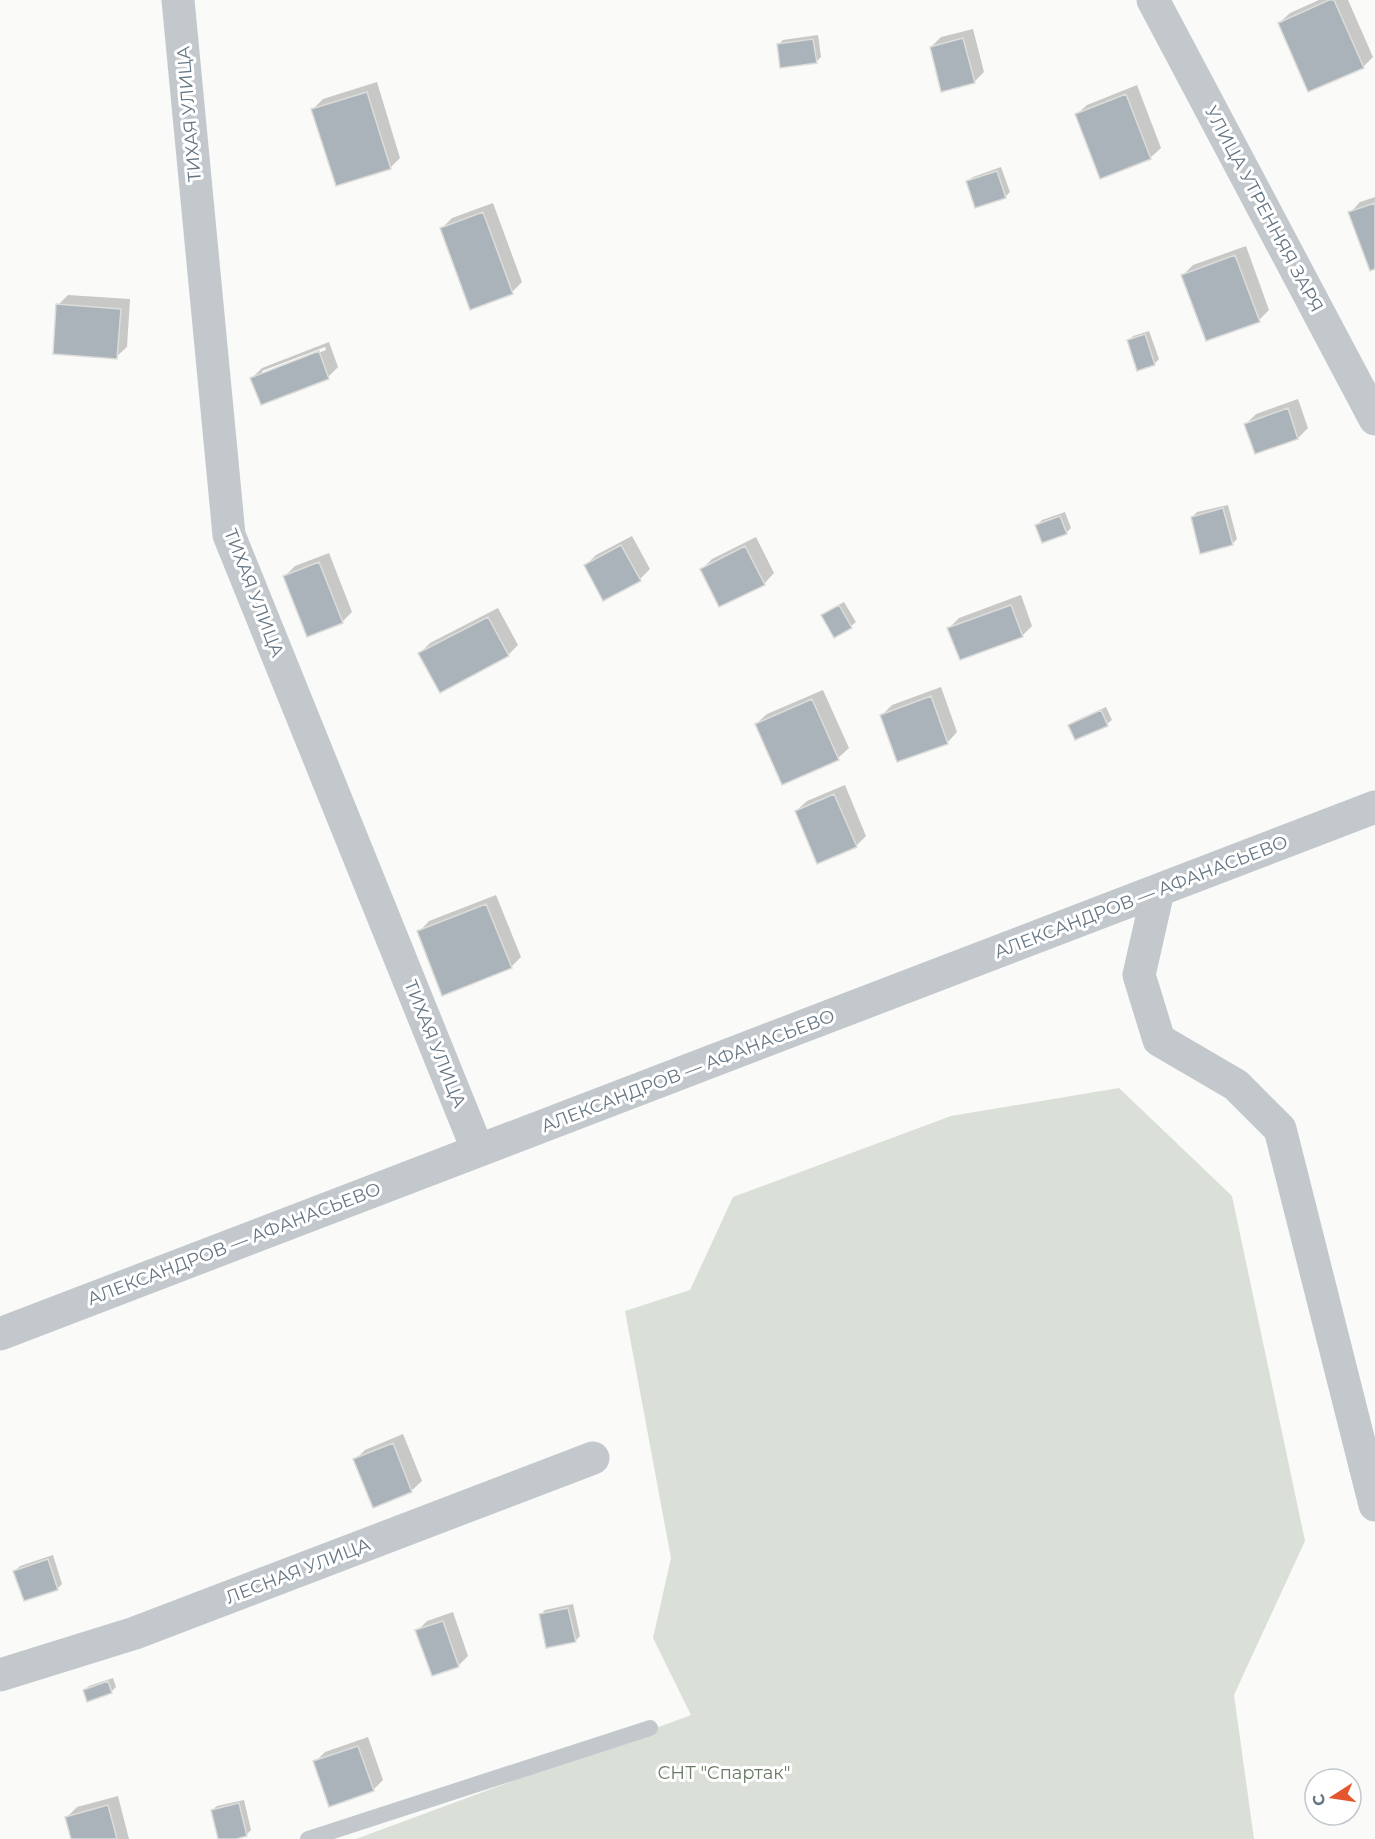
<svg xmlns="http://www.w3.org/2000/svg" width="1375" height="1839" font-family="Montserrat,sans-serif">
	<style>
		.green { fill: #dadfd7 }
		.shadow { fill: #0003; fill-rule: evenodd }
		.building { fill: #aab3b9; stroke: #dcdcda; stroke-width: 1.5 }
		.lines { fill: none; stroke-linecap: round; stroke-linejoin: round }
		.service { stroke: #c3c8cc; stroke-width: 16 }
		.minor { stroke: #c3c8cc; stroke-width: 33 }
		.labels { text-anchor: middle; stroke-width: 6; stroke-linejoin: round; paint-order: stroke }
		.street-label { font-size: 18px; fill: #657683; stroke: #fff }
		.park-label { font-size: 18px; fill: #687a64; stroke: #fff }
	</style>
	<rect width="100%" height="100%" fill="#fafaf8"/>
	<path class="green" d="M1119,1088L1232,1196L1305,1541L1234,1695L1254,1839H356L691,1715L653,1638L671,1558L625,1311L690,1290L733,1197L951,1116Z"/>
	<path class="shadow" d="M1319,0H1348L1373,57L1363,67L1279,23L1290,13Z
		M973,29L984,72L974,82L931,47L941,37Z
		M818,35L821,57L816,62L778,45L783,40Z
		M377,82L400,158L390,168L313,109L323,99Z
		M1137,85L1161,148L1150,158L1076,115L1087,105Z
		M1001,167L1010,192L1005,197L968,181L973,177Z
		M1375,197V268L1350,213L1360,202Z
		M493,203L522,282L512,292L441,229L452,218Z
		M1246,246L1269,310L1259,320L1183,275L1193,265Z
		M68,295L130,299L127,347L116,357L58,305Z
		M1149,331L1159,359L1154,364L1128,341L1133,336Z
		M329,342L338,367L328,377L252,378L262,368ZM325,347L326,350L262,375V371Z
		M1298,399L1308,428L1298,438L1256,452L1246,424L1256,414Z
		M1228,505L1237,539L1232,544L1192,517L1197,512Z
		M1065,512L1071,528L1066,533L1037,525L1042,520Z
		M632,536L650,569L640,579L586,565L596,555Z
		M756,537L774,573L764,584L702,569L712,559Z
		M329,553L352,612L342,622L285,576L295,566Z
		M1021,595L1032,626L1022,636L949,628L959,618Z
		M844,602L856,622L851,626L835,636L823,615L828,611Z
		M498,608L518,645L508,655L420,653L430,643Z
		M941,687L957,732L947,743L882,715L892,705Z
		M823,690L849,748L838,758L782,783L756,724L767,714Z
		M1106,707L1112,720L1107,724L1076,738L1070,725L1075,721Z
		M845,785L866,836L856,846L796,811L807,801Z
		M496,895L521,957L511,967L419,932L429,921Z
		M403,1434L422,1481L411,1491L355,1460L365,1450Z
		M53,1555L62,1584L57,1589L15,1571L20,1566Z
		M573,1604L580,1636L575,1641L540,1615L545,1610Z
		M453,1612L468,1656L458,1666L417,1631L427,1621Z
		M113,1678L116,1687L111,1692L85,1690L89,1686Z
		M368,1737L383,1780L373,1790L315,1762L325,1752Z
		M118,1796L129,1839H73L67,1817L77,1807Z
		M244,1800L251,1830L246,1835L230,1839H219L212,1810L217,1806Z"/>
	<path class="building" d="M1329,0H1334L1364,68L1308,92L1278,23Z
		M963,38L975,83L941,92L930,47Z
		M813,39L817,63L780,68L777,44Z
		M367,92L391,169L336,186L311,109Z
		M1126,94L1151,159L1100,179L1075,114Z
		M997,171L1006,198L975,208L966,181Z
		M1375,203V269L1370,271L1348,212Z
		M483,212L513,294L470,310L440,228Z
		M1235,255L1260,322L1206,341L1181,275Z
		M56,304L121,309L117,359L53,354Z
		M1145,334L1155,365L1137,371L1127,340Z
		M319,351L329,379L261,405L250,378Z
		M1288,408L1298,439L1255,454L1244,424Z
		M1223,508L1233,545L1200,554L1191,517Z
		M1060,516L1067,534L1042,543L1035,525Z
		M621,545L641,581L603,601L584,565Z
		M745,546L765,585L719,607L700,569Z
		M319,562L343,623L307,637L283,576Z
		M839,605L852,628L834,638L821,615Z
		M1011,605L1023,637L960,660L947,628Z
		M488,617L509,656L440,693L418,653Z
		M931,696L948,744L897,762L880,715Z
		M812,699L839,760L782,785L755,724Z
		M1101,710L1108,726L1075,740L1068,725Z
		M834,794L857,847L817,864L795,811Z
		M486,904L512,968L442,996L417,931Z
		M393,1443L412,1492L373,1508L353,1459Z
		M48,1559L58,1590L24,1601L13,1571Z
		M568,1608L576,1642L546,1648L539,1614Z
		M443,1621L459,1667L432,1676L415,1630Z
		M108,1681L112,1693L87,1702L83,1690Z
		M358,1746L374,1791L329,1807L313,1761Z
		M239,1803L247,1836L236,1839H218L211,1810Z
		M108,1805L117,1839H71L65,1817Z"/>
	<g class="lines">
		<path class="service" d="M308,1839L650,1728"/>
		<path class="minor" d="M178,0L229,535L478,1151
			M1153,0L1375,419
			M1158,891L1139,975L1159,1040L1236,1085L1280,1129L1375,1505
			M0,1334L1375,807
			M0,1675L135,1633L593,1458"/>
	</g>
	<g class="labels">
		<g class="street-label">
			<text transform="translate(189 114) rotate(-95)" y="6">ТИХАЯ УЛИЦА</text>
			<text transform="translate(1264 209) rotate(62)" y="6">УЛИЦА УТРЕННЯЯ ЗАРЯ</text>
			<text transform="translate(254 593) rotate(69)" y="6">ТИХАЯ УЛИЦА</text>
			<text transform="translate(1141 897) rotate(-21)" y="6">АЛЕКСАНДРОВ — АФАНАСЬЕВО</text>
			<text transform="translate(435 1044) rotate(68)" y="6">ТИХАЯ УЛИЦА</text>
			<text transform="translate(688 1071) rotate(-21)" y="6">АЛЕКСАНДРОВ — АФАНАСЬЕВО</text>
			<text transform="translate(234 1244) rotate(-21)" y="6">АЛЕКСАНДРОВ — АФАНАСЬЕВО</text>
			<text transform="translate(298 1571) rotate(-21)" y="6">ЛЕСНАЯ УЛИЦА</text>
		</g>
		<g class="park-label">
			<text x="724" y="1779">СНТ "Спартак"</text>
		</g>
	</g>
	<g transform="translate(1333 1797) rotate(258)"><circle r="28" fill="#ffffff" stroke="#c1c8cd" stroke-width="1.5"/>
	<path d="M0-4.5L10 22L0 15L-10 22Z" fill="#e4572e"/>
	<text y="-9" font-size="16" font-weight="bold" text-anchor="middle" fill="#657683">С</text>
	</g>
</svg>
